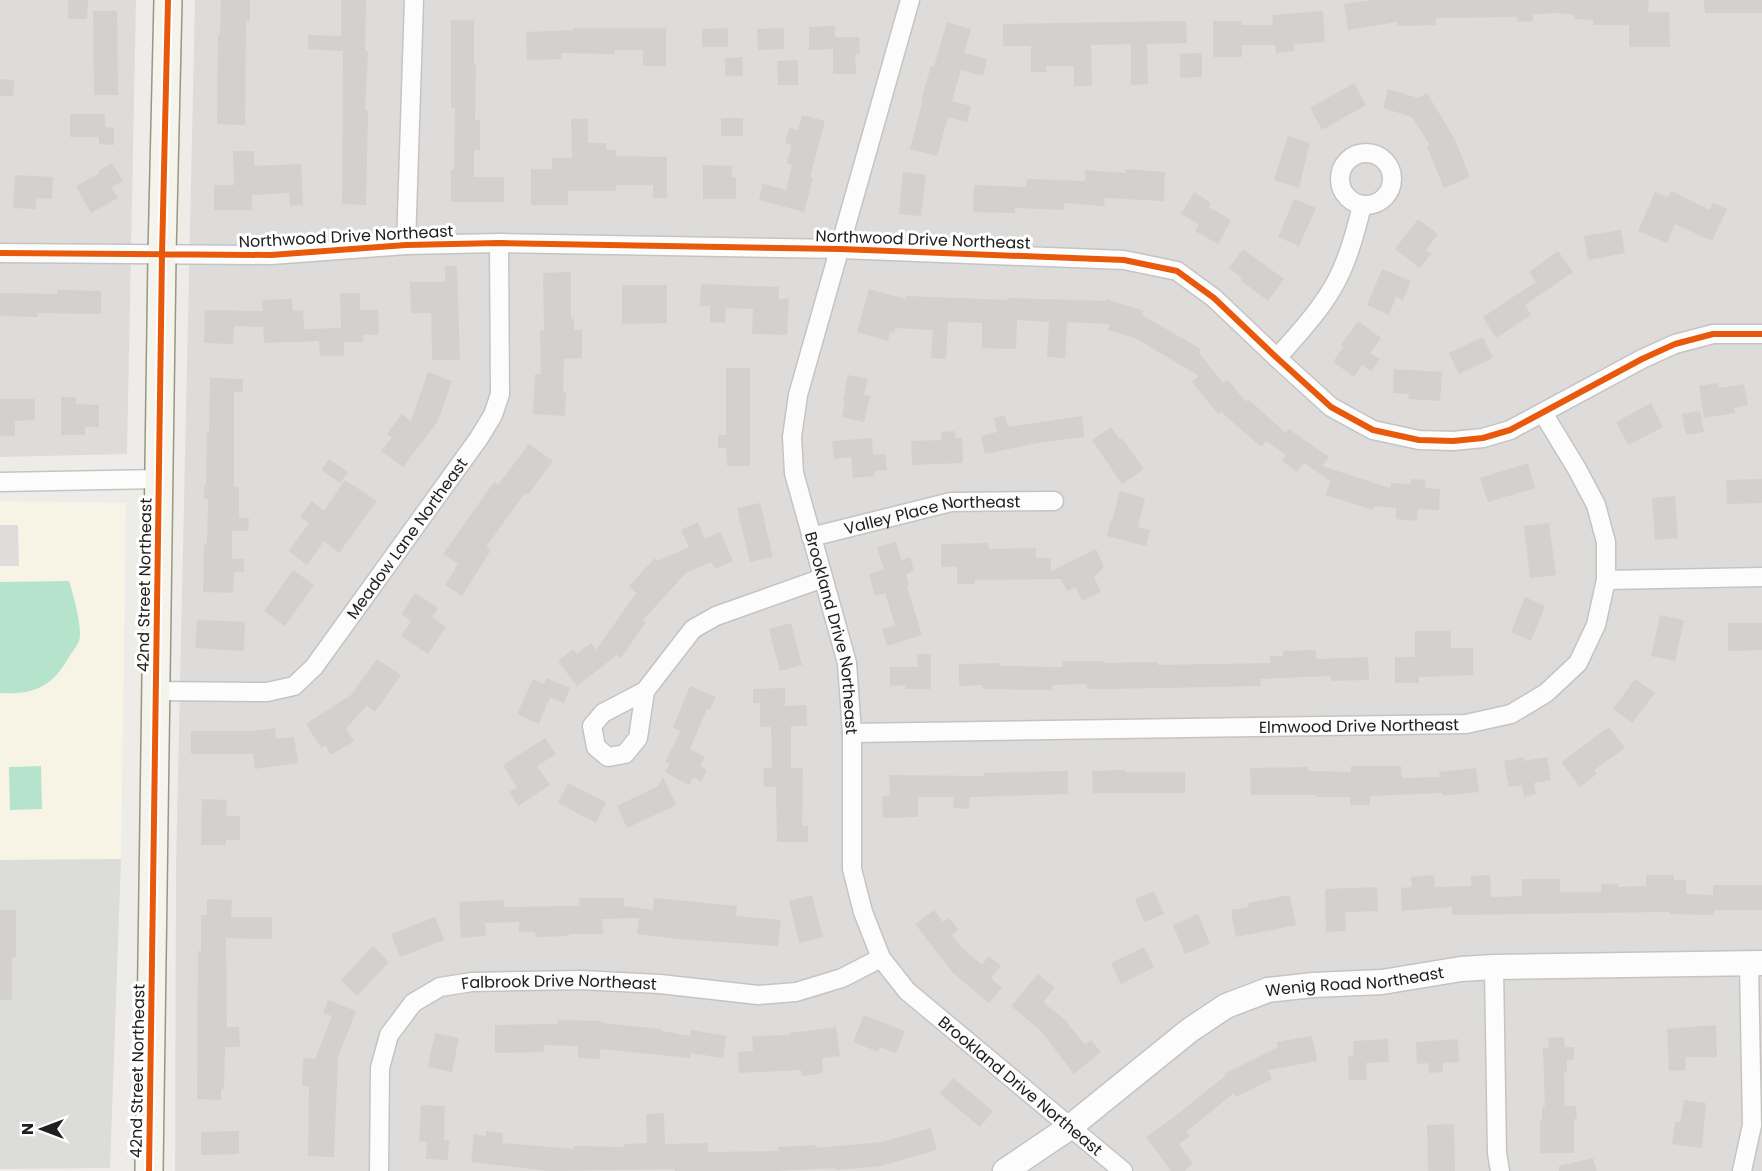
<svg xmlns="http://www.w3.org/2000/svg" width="1762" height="1171" font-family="Poppins,sans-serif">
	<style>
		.residential { fill: #dddcda }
		.education { fill: #f7f4e6 }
		.religious { fill: #dcdcda }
		.pitch { fill: #b6e3cc }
		.parking { fill: #dedddc }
		.building { fill: #d3d0ce }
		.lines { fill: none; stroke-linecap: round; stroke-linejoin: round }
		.minor-casing { stroke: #c5c4c3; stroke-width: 21 }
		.tertiary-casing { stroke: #c5c4c3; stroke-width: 27 }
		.secondary-casing { stroke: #989782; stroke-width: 30 }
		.minor { stroke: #fcfcfc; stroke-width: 18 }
		.tertiary { stroke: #fcfcfc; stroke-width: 24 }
		.secondary { stroke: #f4f3ec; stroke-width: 27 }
		.cycleway-casing { stroke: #fff; stroke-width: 10 }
		.cycleway { stroke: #e8590c; stroke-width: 6 }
		.labels { text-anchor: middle; stroke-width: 6; stroke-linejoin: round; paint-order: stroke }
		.street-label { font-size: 16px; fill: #202020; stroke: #fff }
	</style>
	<rect width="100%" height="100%" fill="#eeece9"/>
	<path class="residential" d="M0,0H136L127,454L0,457Z
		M195,0H1762V1171H175L176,867Z"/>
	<path class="education" d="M0,501L126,503L121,859L0,860Z"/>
	<path class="religious" d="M121,859L110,1168L0,1169V860Z"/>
	<path class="pitch" d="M69,581C73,594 83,628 79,641C77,646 72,652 69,657C52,687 34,695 0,693V582Z
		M41,766L42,809L10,810L9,767Z"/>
	<path class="parking" d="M0,525H18L19,566H0Z"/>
	<path class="building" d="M68,0H88L87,19H68Z
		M221,0H250V21H246L245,125L217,124L218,34H220Z
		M341,0H366L365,51H368L365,111H368L366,205L342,204L343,51L308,49V35L341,36Z
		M1373,0H1649L1648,12H1669L1670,47H1629V25H1593V20L1574,19V15L1559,13L1533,14V21L1517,22V17L1436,18V25L1397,26V22L1348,30L1344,4Z
		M1704,0H1762V13H1705Z
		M93,11H117L118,95H94Z
		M1323,11L1325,42L1294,44V51L1276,53L1275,45H1242V57H1213V21H1242V25H1273L1272,15Z
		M451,20H474V64H476L475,120H480V150H474V177H504V202H451V170H454L455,108H451Z
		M1186,21L1187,43L1147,44L1148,84L1131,85V44L1091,45L1092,86H1074V66H1046L1047,72H1031V46H1003V24Z
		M947,22L971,29L964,53L987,59L983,76L961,70L952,101L971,106L967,122L948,117L937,156L910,149L923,100H921L931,66L934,67Z
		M835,26V37H859L860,54H855L856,74H833V49L809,50V27Z
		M574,28H666V66H643V50H615V54L561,53V59L527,60L526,32L574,30Z
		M728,28V47H702V29Z
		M784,28V49L758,50L757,29Z
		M1202,53V77L1180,78V54Z
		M742,57L743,76H725V58Z
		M798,60V85H778L777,61Z
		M0,79L14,80L13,96H0Z
		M1354,83L1366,105L1322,130L1310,108Z
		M1388,89L1418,98L1427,93L1454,138L1470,177L1444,188L1427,147L1430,145L1412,117L1383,108Z
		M70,114H105V127L114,128V145L99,144V137H70Z
		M802,115L825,121L810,177L813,178L804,212L759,200L763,184L786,190L792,165L787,163L792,145L785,143L789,128L798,131Z
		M721,118H743V136H721Z
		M571,119H588V143H606V150H616V156L667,157V198H653V185H616V191H568V205H531V169H552V158H572Z
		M1288,136L1310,143L1299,188L1274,180Z
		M233,151H254V166L301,164L303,205L290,206L289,193L252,195V210H214V185H234Z
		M112,163L123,181L111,187L118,198L91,213L76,186L99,174L98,171Z
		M703,165L732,166V177H736V199H703Z
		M1126,169L1165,172L1164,201L1105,198L1104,206L1064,203V210L1015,208V213L973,212L974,185L1026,187L1027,179L1085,181V170L1126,173Z
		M903,172L926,175L921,216L899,214Z
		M15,175L53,177L52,199L36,198V209L13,208Z
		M1671,191L1710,210L1713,203L1727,209L1712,241L1675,224L1667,243L1638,231L1655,192L1668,197Z
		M1194,192L1211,203L1209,207L1231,220L1218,244L1195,231L1199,224L1181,214Z
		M1294,199L1316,208L1299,246L1278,237Z
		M1418,219L1438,234L1426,250L1431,254L1420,268L1395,249Z
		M1621,230L1625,253L1588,260L1584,236Z
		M1243,249L1284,279L1268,301L1240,280L1242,278L1229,268Z
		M1558,251L1573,272L1525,305L1531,315L1496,338L1483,317L1536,282L1529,272Z
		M445,266H457L460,360H432L431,313H411L410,282H445Z
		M1382,269L1411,281L1403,300L1396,297L1389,315L1367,305Z
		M571,272V319H574V330H582V358L564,359L563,392H566L565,416L533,414L535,374H541L540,330H544L543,273Z
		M701,284L779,287V299H789L787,335L752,334L753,309L726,308L725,323L710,322V306H700Z
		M622,285H667V323L622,324Z
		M869,289L906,299V296L1007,300V298L1105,301L1106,299L1144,311L1142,315L1201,349L1199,353L1223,383L1228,380L1246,402L1248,399L1286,433L1289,429L1329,457L1322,466L1390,488L1391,483L1411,484V479L1426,480L1425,488L1440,489L1439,510L1418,509L1417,521L1396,519V508L1374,506L1373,510L1326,495L1330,481L1304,463L1297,472L1282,461L1286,455L1266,441L1261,447L1221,412L1218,414L1192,382L1199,376L1135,338L1108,330L1110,324L1067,322L1065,358L1047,357L1049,322L1017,320L1016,349L982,348V323L948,322L946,359L931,358L933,330L895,328L894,333L890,332L888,341L857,332Z
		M57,290L101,291V314L38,313V317L0,316V293L57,294Z
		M340,293H360V310H378L379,335H363V342H344V356H320L319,341L264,343L263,327L234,326L233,344L204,343L205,310L263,311L262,300L292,299L293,311L303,310L304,329L341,328Z
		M1358,321L1381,338L1370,353L1380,359L1371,371L1362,365L1354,377L1333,362L1343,347L1341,345Z
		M1483,337L1493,358L1459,374L1449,353Z
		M726,368H750V466H727L726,448H718V435H726Z
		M1394,369L1442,372L1440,401L1408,399L1409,394L1393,393Z
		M428,372L452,381L438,421L403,467L381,451L392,437L387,434L402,414L411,421Z
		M848,375L868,379L864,395L870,396L864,422L842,417L845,401H843Z
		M210,378L243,379V392H234V487H239V518H249L248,531H232V559H244V572H234L233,593L203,592L204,544H207L208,499H204V486H206L207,433H209Z
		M1718,383L1719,388L1744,384L1748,405L1734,408L1735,413L1704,418L1699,386Z
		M61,397H76V404L99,405V427H85V435H61Z
		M0,399H35V420L15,421V436H0Z
		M1651,403L1663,427L1628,445L1616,422Z
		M1700,411L1704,432L1686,435L1682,414Z
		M1005,415L1008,427L1082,416L1084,437L1037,443L985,454L981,436L997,432L994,418Z
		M1111,427L1120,440L1122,438L1144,469L1122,484L1092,440Z
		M955,431V438H962L963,463L912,465L911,441L942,440L941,432Z
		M872,438L873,455L885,454L887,470L874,471V476L853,478L851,457L834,459L832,441Z
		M529,444L553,461L528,495L525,493L486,547L491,550L462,596L445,585L458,564L443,554L494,482L498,485Z
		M329,459L348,472L340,483L321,470Z
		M1528,463L1535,488L1488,502L1480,478Z
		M1762,479V503L1727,504L1726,480Z
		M345,480L377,501L339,553L324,541L307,565L289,551L309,523L300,517L312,501L324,511Z
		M1120,491L1145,498L1138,527L1150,530L1146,546L1107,536L1110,521H1112Z
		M1675,496L1678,538L1655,540L1652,498Z
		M760,503L773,557L750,562L737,508Z
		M698,522L705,539L720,532L733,561L715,569L711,562L686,573L643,620L646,622L621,658L617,655L577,686L558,661L573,649L577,654L591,643L596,650L636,593L629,586L655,558L658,561L689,547L681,530Z
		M1549,523L1556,575L1530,578L1524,526Z
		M896,542L901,560L910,557L914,571L906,574L909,586L907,587L922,635L887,646L882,629L895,625L885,593L875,596L869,574L884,569L877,547Z
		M988,543L989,549L1036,548V558H1051V571L1096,549L1104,567L1094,577L1101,592L1082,601L1076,587L1067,591L1061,579L975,580V584H957V567H941V544Z
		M293,570L314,585L285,626L264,611Z
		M415,593L438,608L432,617L446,627L428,654L401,636L411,621L401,614Z
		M1525,597L1545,606L1531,641L1511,632Z
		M1660,615L1684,620L1675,661L1651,656Z
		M197,620L245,622L244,651L195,648Z
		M791,623L802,665L780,671L769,629Z
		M1728,623H1762V650L1728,651Z
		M1415,631H1451V648H1473V675L1419,677V683H1395V657H1415Z
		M1316,650V659L1368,657L1369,680L1331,681V676L1260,679L1261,686L1109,689H1090L1086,687V684L1052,685V690L983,689V685L959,686V664L999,663L1000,666L1063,667V661H1103V663L1158,662V665L1270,663V656H1283V651Z
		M917,654H931V689H905V685L890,686V667H918Z
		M377,659L401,675L375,712L367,706L346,728L354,741L331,755L325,745L321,748L306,724L351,695Z
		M546,678L570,688L564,703L550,697L539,724L517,714L533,679L544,684Z
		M1635,679L1655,693L1632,723L1613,709Z
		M690,686L716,697L710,710L707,709L690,749L705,757L700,766L707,770L701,782L693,777L689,785L665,772L670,764L665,762L681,731L673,728Z
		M785,688V706L806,705L807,726H791V768H803L802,826H808V842H777L776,787H764L763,768H772L771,727H760V703H753V689Z
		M1609,727L1625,748L1594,770L1597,774L1580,787L1561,762Z
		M275,728L276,739L294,737L298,763L255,769L253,754H191V731H254Z
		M545,738L556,754L537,766L550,785L518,806L509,792L517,787L503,765Z
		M1524,757V761L1547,757L1551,780L1534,783L1536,794L1524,797L1522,785L1509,787L1504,761Z
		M1351,766H1401L1402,778L1440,777L1439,772L1476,768L1479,792L1442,796V793L1370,796V805H1350V797H1317V795H1251L1250,768L1308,767V771L1351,772Z
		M1126,770V772H1185V793H1093L1092,771Z
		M1068,771V794L970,797L969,809L953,808L954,797H918V817L883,818L882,796H890L889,775L984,776V773Z
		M663,777L676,805L627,828L617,806L658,786Z
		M568,783L606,802L596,823L558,803Z
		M202,799L227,800L226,816H240V840H226V845H201Z
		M1434,875L1435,887L1471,886V876L1490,875L1491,897L1522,896V879H1560V892H1601V884H1618V887L1646,886V875H1674V880H1686V894L1713,895V885H1762V910H1714V915L1670,914V912L1452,915V907L1402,911L1401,888L1412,887L1411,877Z
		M1377,887L1378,911L1345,912L1346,931L1326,932L1325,889Z
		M1154,891L1164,914L1144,922L1135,899Z
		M812,895L823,937L799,943L789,901Z
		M1290,895L1296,925L1236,937L1231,910L1249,907L1248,903Z
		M579,898H624V906L653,910L654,898L737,906L736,916L781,920L778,946L679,939L637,934L639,918L602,919L603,934H569V936L536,937L535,932H519V922L485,923L486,936L461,938L459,902L504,900V907L579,906Z
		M207,899L232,900L231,917H272V939L226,938L227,1027H239L240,1047H225L224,1089H221V1100L197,1099L198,951H201V915H207Z
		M0,910H16V957H12V1000H0Z
		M934,910L943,922L949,918L959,930L952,935L962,948L982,965L989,956L1001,966L991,978L1002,988L989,1003L953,973L915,924Z
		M1198,914L1210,944L1185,954L1173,925Z
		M435,917L444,940L400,957L391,934Z
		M373,946L389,962L357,996L341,980Z
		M1144,947L1154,967L1121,984L1111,963Z
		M1038,974L1055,988L1043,1002L1064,1019L1085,1045L1091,1040L1101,1052L1074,1074L1041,1031L1011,1006Z
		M328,1000L356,1011L338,1057L334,1157L308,1156L309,1086H302L303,1058L315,1059L332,1016L323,1013Z
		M864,1015L905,1031L896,1053L880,1047L878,1052L853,1042Z
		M558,1020L601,1021V1023L661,1029V1031L690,1036L691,1030L726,1036L723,1058L691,1053L690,1058L600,1049V1059L578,1058V1046L544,1045V1052L495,1053V1025L558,1024Z
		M1716,1025L1717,1057H1685L1686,1070L1669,1071L1667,1029Z
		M836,1027L840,1056L822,1058L823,1072L820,1074L802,1076L801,1070L739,1073L738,1052L753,1051L752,1036L790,1035V1033Z
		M435,1033L459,1038L452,1072L428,1067Z
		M1312,1036L1317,1061L1268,1070L1272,1079L1236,1097L1234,1093L1186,1132L1190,1136L1179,1144L1193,1164L1184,1171H1171L1146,1137L1174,1117L1225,1076L1224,1074L1278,1047L1277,1042Z
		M1564,1037L1565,1047H1574V1060H1567V1072H1564L1565,1106H1576L1577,1119H1574V1153H1540V1121H1542V1107H1545L1543,1048L1549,1047L1548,1038Z
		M1388,1039L1389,1062L1366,1063L1367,1080H1349L1348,1056L1354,1055L1353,1041Z
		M1458,1039L1459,1062L1443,1063V1072L1429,1073L1428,1063L1417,1064L1416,1042Z
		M953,1078L993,1111L980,1127L940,1094Z
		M1684,1100L1706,1103L1702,1148L1672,1144L1675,1122H1680Z
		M421,1105L445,1106L444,1140H449L448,1160L426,1159L427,1142L419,1141Z
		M664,1113L665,1144L708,1143V1152L778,1151V1147L816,1145V1148L882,1142L931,1128L937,1150L881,1166L836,1170V1168L774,1171H675V1169L550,1171L471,1162L474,1134L486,1136V1131L503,1133L502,1143L574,1149V1146L624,1147V1144L647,1143L646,1114Z
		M1454,1124L1455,1171H1428L1427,1125Z
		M239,1131V1154L201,1155V1132Z
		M1593,1158L1597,1171H1559V1166Z"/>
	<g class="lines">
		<g class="minor-casing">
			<g id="minor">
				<path id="s1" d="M910,0L798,395L792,437L794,473L847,663L852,733V869L863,912L881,958L907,991L1123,1171"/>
				<circle cx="1366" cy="179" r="26"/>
				<path d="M406,245L414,0"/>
				<path d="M0,253L271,255L406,245L499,243L840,249L1124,260L1177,271L1214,298L1277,358L1331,407L1373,430L1419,440L1453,441L1483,438L1510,430L1642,359L1675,344L1713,334H1762"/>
				<path d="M1277,358C1298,334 1322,309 1337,280C1349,257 1356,231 1362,205"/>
				<path d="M0,482L159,479"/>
				<path id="s2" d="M811,537L951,502L1054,501"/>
				<path d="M1606,580L1762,577"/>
				<path id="s3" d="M155,691L267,692L294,686L314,667L479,438L493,415L500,394L499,243"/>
				<path d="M645,691L603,713L592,726L596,747L608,757L625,754L638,738L645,691L693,629L716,616L823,578"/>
				<path id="s4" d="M852,733L1466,724L1511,714L1546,693L1578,663L1596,625L1606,580V542L1596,505L1577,469L1543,413"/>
				<path d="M1494,967L1497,1153L1500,1171"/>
				<path id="s5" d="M379,1171L380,1068L389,1035L413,1003L440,987L472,982L581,980L660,984L758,995L796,992L842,978L881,958"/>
				<path d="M1742,1171L1752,1125L1749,964"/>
			</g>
		</g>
		<g class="tertiary-casing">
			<g id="tertiary">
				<path id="s6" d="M1005,1171L1070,1127L1190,1030L1226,1006L1268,990L1313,985L1382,982L1461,969L1494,967L1762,963"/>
			</g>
		</g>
		<g class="secondary-casing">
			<path id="secondary" d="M149,1171L162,255L168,0"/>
		</g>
		<use href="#minor" class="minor"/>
		<use href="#tertiary" class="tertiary"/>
		<use href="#secondary" class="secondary"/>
		<g class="cycleway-casing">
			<path id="cycleway" d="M0,253L271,255L406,245L499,243L840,249L1124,260L1177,271L1214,298L1277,358L1331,407L1373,430L1419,440L1453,441L1483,438L1510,430L1642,359L1675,344L1713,334H1762
				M149,1171L162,255L168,0"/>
		</g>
		<use href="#cycleway" class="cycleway"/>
	</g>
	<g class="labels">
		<g class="street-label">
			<text transform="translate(346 236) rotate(-3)" y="6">Northwood Drive Northeast</text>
			<text transform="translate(923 239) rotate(2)" y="6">Northwood Drive Northeast</text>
			<text dy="6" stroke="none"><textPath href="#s2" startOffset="124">Valley Place Northeast</textPath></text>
			<text dy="6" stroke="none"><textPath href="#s3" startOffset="326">Meadow Lane Northeast</textPath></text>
			<text transform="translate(144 585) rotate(-89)" y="6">42nd Street Northeast</text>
			<text dy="6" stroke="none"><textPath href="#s1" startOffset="654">Brookland Drive Northeast</textPath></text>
			<text dy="6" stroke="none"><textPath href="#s4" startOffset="507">Elmwood Drive Northeast</textPath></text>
			<text dy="6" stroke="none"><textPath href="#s6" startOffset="408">Wenig Road Northeast</textPath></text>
			<text dy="6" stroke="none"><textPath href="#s5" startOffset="328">Falbrook Drive Northeast</textPath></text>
			<text transform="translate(137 1071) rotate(-89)" y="6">42nd Street Northeast</text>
			<text dy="6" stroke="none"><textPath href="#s1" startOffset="1176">Brookland Drive Northeast</textPath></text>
		</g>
	</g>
	<g transform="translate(42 1129) rotate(270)" stroke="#ffffff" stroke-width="4.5" paint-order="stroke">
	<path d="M0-4.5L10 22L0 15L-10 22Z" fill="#202020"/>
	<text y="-9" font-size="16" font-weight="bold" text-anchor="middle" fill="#202020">N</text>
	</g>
</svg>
